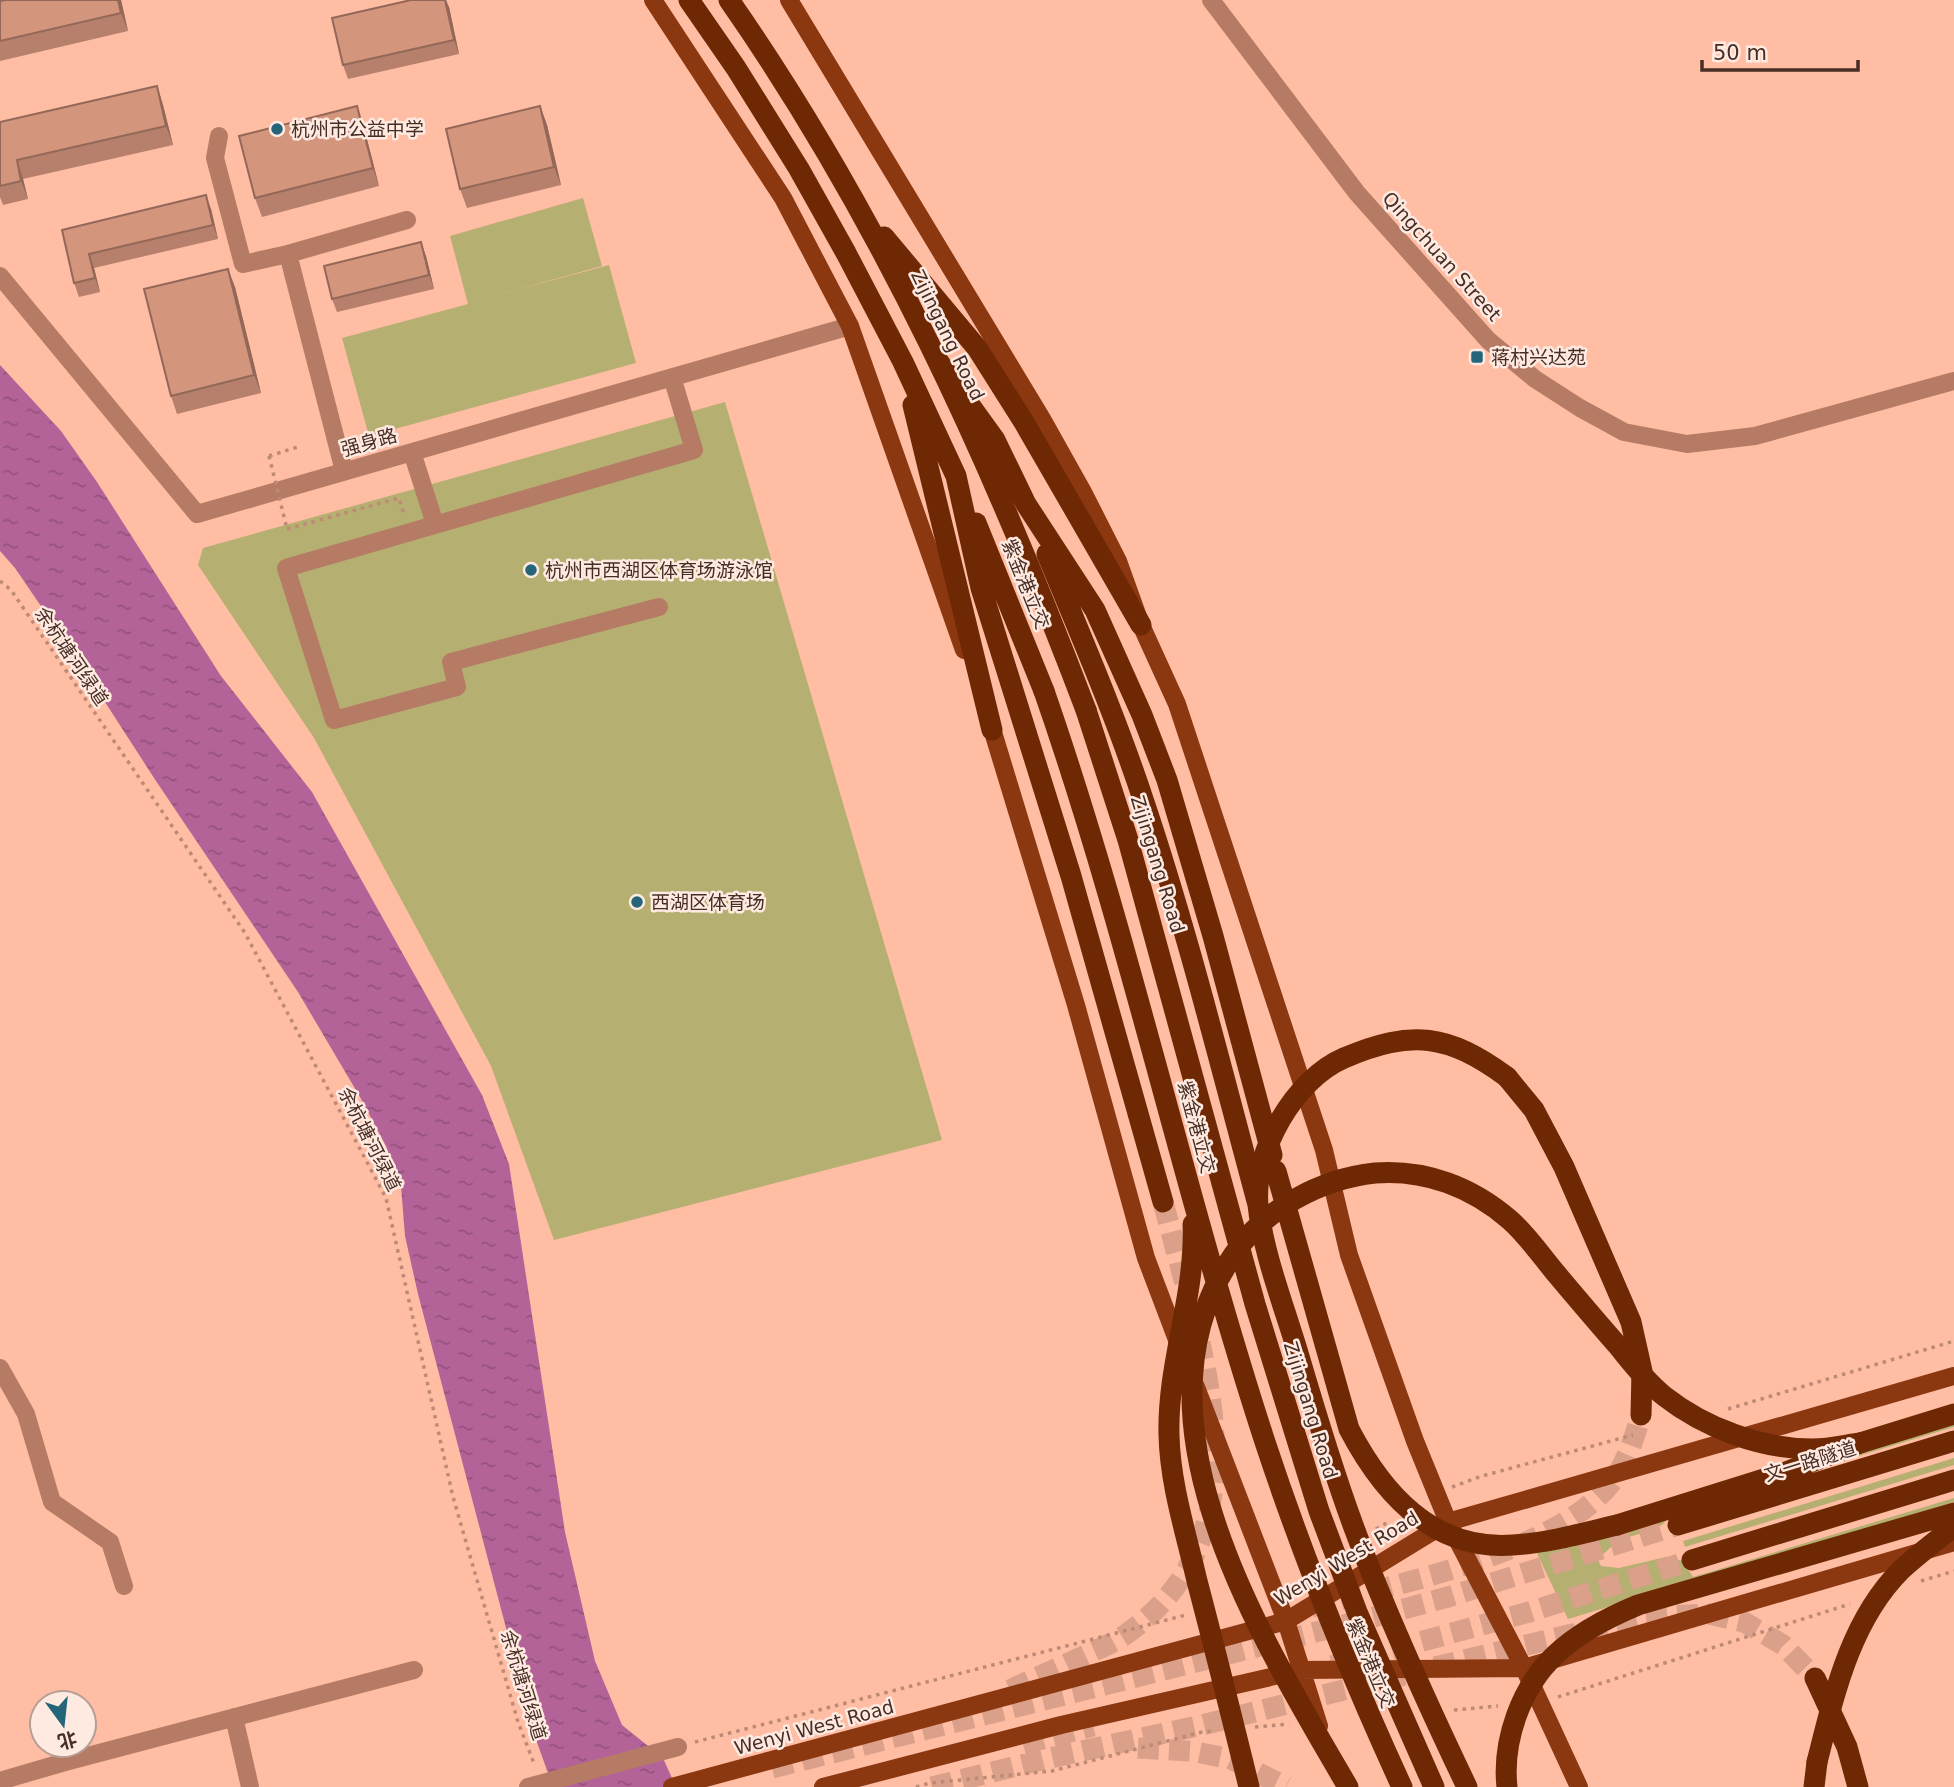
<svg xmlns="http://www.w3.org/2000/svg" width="1954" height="1787" font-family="'DejaVu Sans','Noto Sans SC',sans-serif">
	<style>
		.green { fill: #b6af72 }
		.water { fill: url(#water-ripples) }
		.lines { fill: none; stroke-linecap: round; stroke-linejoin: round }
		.highway-tunnel { stroke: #daa08a; stroke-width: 21; stroke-dasharray: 21 10; stroke-linecap: butt }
		.path { stroke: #bd8a76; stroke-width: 3.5; stroke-dasharray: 3.5 5; stroke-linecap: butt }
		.minor { stroke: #b67b64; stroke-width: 18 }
		.major { stroke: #8b3710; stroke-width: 18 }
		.highway { stroke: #6f2804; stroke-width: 21 }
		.path-bridge { stroke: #bd8a76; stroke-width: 3.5; stroke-dasharray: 3.5 5; stroke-linecap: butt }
		.minor-bridge { stroke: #b67b64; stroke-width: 18 }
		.highway-bridge { stroke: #6f2804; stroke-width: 21 }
		.wall { fill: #b6806c }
		.shaded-wall { fill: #946858 }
		.building { fill: #d4957d; stroke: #946858; stroke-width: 2 }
		.poi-dot { fill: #246579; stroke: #ffeae2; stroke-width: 2.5 }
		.labels { text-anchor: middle; stroke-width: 5; stroke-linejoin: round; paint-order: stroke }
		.poi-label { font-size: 19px; fill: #472e24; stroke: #ffeae2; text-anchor: start }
		.street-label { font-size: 19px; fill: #472e24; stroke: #ffeae2 }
	</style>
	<defs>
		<pattern id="water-ripples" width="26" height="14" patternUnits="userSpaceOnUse" patternTransform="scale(1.75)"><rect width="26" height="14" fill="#b46398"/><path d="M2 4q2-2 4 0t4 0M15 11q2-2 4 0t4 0" fill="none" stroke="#94527c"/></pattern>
	</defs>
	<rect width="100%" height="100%" fill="#ffbda4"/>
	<path class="green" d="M583,198L602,266L504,293L609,265L636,363L369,436L342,338L468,304L450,236Z
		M725,402L942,1140L554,1240L491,1066L314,738L198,565L203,548Z
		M1954,1423V1427L1673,1512C1658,1536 1642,1530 1619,1541C1611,1545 1606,1554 1597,1558L1601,1566L1619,1568L1666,1557L1683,1561L1693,1577L1954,1498V1502L1568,1619L1535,1549Z
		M1954,1458V1465L1685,1547L1683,1541Z"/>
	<path class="water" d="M0,365L61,431L97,482L221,676L312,792L482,1095L509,1164L565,1532L595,1661L622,1725L663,1758L676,1787H553L534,1734L418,1294L405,1236L401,1186L386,1146L360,1097L298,992L156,781L83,668L15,568L0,551Z"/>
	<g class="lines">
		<path class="highway-tunnel" d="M1163,1202L1188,1295
			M1311,1607C1395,1584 1563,1552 1614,1479C1628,1459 1634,1438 1641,1415
			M1332,1666L1529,1612L1692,1560
			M1435,1667L1643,1617L1709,1614L1744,1622L1783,1645L1815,1678
			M1010,1690C1037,1677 1065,1665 1092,1652C1103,1647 1115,1642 1125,1635C1228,1563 1225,1454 1200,1343
			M1023,1744L1093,1726
			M1138,1748L1191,1751L1231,1759L1286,1787
			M772,1768L1344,1625L1448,1597L1678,1525
			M932,1787L1045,1759L1202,1725L1404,1675"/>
		<path class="path" d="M269,456L301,446
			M287,529L399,498L404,515
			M0,581L11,590L245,933L386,1198L453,1497L518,1722L535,1766
			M1728,1409L1954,1341
			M1452,1487L1482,1476L1633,1435
			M1376,1529L1390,1521
			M1921,1581L1954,1571
			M1558,1697L1850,1604
			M1454,1710L1498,1706
			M1255,1727L1289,1724
			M695,1742L1186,1615
			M916,1787L930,1783L1052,1771L1202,1732L1216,1731"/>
		<path class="minor" d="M1211,0L1357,193L1488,340L1535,379L1580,408L1624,432L1687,444L1755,436L1954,381
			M219,136L215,158L243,264L288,254L407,220
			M288,254L344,471
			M0,276L197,514L850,326
			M412,452L435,524
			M659,607L451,662L457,687L334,720L286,568L694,450L672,377
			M0,1368L26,1414L52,1502L110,1542L124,1586
			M234,1717L250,1787
			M0,1781L65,1762L414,1670"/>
		<path class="major" d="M653,0L783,198L850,326L964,650
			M789,0L1042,419L1084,494L1118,561L1141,625L1177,704L1324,1150L1349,1255L1415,1441L1448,1522L1524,1668L1579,1787
			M989,719L1076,1005L1146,1258L1179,1345
			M1196,1387L1286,1621L1319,1726
			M672,1787L1286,1621L1448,1522L1954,1376
			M823,1787L1061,1725L1301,1670L1524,1668L1954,1542"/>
		<path class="highway" d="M689,0L736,68L799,169L846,253L903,362L956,476L981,588L1071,876L1163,1202
			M729,0C881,218 992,462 1086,710
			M884,237L977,348L1025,424L1141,625
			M938,361L995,440L1026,504L1095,610L1142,715L1167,780L1213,936L1272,1155
			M913,405L992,730
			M976,523L1044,691
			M1047,554C1081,636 1116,717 1144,802C1188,933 1221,1068 1257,1201
			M1507,1077L1534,1110L1564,1167L1631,1322L1642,1371L1641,1415
			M1617,1525L1786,1472L1860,1443L1954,1414
			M1678,1525L1954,1441
			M1692,1560L1954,1480
			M1815,1678L1847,1747L1858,1787
			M1814,1787L1817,1762"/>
		<path class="path-bridge" d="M269,456L287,529"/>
		<path class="minor-bridge" d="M528,1787L678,1747"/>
		<path class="highway-bridge" d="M1044,691C1130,938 1184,1194 1265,1442C1304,1560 1350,1674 1402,1787
			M1086,710L1128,840L1255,1304L1319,1511L1357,1612L1434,1787
			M1276,1171L1349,1429C1383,1494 1433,1551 1513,1545C1548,1543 1583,1533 1617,1525
			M1193,1224C1196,1295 1167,1364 1169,1435C1170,1484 1186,1533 1197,1581C1215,1649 1232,1718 1249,1787
			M1817,1762C1834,1695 1850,1621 1901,1570C1915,1557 1932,1544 1947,1532L1954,1529
			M1348,1787C1264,1642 1120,1417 1234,1254C1265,1209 1320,1179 1375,1173C1425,1169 1472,1187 1510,1220C1526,1234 1540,1254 1554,1271C1575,1296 1597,1322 1619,1347C1633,1365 1647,1382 1664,1396C1705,1428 1761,1449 1813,1449C1829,1449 1845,1445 1860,1443
			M1467,1787C1426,1701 1386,1614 1353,1525C1332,1468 1315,1411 1298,1353C1284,1306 1263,1253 1258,1205C1253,1151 1295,1079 1344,1058C1412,1029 1448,1034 1507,1077
			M1507,1787C1502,1741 1521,1687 1555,1655C1578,1633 1609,1617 1638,1605L1954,1513"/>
	</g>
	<path class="wall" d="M6,0H121L128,31L0,61V1Z
		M449,7L459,54L348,79L343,65Z
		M157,86L163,105L173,145L23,179L28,199L3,205L0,197V122Z
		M540,106L547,125L561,185L467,208L460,189Z
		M363,124L379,186L262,217L255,198Z
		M211,209L218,239L94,268L100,292L79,297L74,283L62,230Z
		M426,256L434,289L337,312L332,299Z
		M235,287L261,393L177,414L171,396Z"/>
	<path class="shaded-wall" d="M118,0H121L128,31L121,13Z
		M445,0H446L449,7L459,54L454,40Z
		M157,86L163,105L173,145L166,126Z
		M357,106L363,124L379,186L373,168Z
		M540,106L547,125L561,185L554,167Z
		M17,160L23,179L28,199L21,181Z
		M206,195L211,209L218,239L213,225Z
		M421,242L426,256L434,289L429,275Z
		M89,254L94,268L100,292L95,278Z
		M228,269L235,287L261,393L254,375Z"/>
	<path class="building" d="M6,0H118L121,13L0,41V1Z
		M411,0H445L454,40L343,65L332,18Z
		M157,86L166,126L17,160L21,181L0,186V122Z
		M357,106L373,168L255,198L239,136Z
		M540,106L554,167L460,189L446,129Z
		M206,195L213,225L89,254L95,278L74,283L62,230Z
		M421,242L429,275L332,299L324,266Z
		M228,269L254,375L171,396L144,289Z"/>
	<g class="poi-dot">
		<circle cx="277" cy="129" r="7"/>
		<rect x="1470" y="350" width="14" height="14" rx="3.5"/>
		<circle cx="531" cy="570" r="7"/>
		<circle cx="637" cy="902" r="7"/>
	</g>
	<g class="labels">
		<g class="poi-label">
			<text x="291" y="136">杭州市公益中学</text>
			<text x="1491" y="364">蒋村兴达苑</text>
			<text x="545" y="577">杭州市西湖区体育场游泳馆</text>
			<text x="651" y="909">西湖区体育场</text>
		</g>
		<g class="street-label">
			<text transform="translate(1442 256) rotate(48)" y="7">Qingchuan Street</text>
			<text transform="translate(948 335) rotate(64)" y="7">Zijingang Road</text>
			<text transform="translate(369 442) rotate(-16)" y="7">强身路</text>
			<text transform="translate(1026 584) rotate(68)" y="7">紫金港立交</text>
			<text transform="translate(72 656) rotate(56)" y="7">余杭塘河绿道</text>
			<text transform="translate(1158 864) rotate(73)" y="7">Zijingang Road</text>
			<text transform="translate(1197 1127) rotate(75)" y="7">紫金港立交</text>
			<text transform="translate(370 1139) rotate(63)" y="7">余杭塘河绿道</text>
			<text transform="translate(1311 1410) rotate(73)" y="7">Zijingang Road</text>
			<text transform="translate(1810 1461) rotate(-17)" y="7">文一路隧道</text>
			<text transform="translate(1346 1558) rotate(-31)" y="7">Wenyi West Road</text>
			<text transform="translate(1371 1663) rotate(67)" y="7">紫金港立交</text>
			<text transform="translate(524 1685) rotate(73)" y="7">余杭塘河绿道</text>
			<text transform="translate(814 1727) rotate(-15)" y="7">Wenyi West Road</text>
		</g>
	</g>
	<g transform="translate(63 1724) rotate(165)"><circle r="33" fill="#ffeae2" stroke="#b59f96" stroke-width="2"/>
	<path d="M0-5L12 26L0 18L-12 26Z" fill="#246579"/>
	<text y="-10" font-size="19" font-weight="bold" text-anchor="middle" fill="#472e24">北</text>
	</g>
	<path d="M1702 60v10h156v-10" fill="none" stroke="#472e24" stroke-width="3.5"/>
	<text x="1713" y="60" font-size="21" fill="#472e24" stroke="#ffeae2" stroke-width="5" paint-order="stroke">50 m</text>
</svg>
